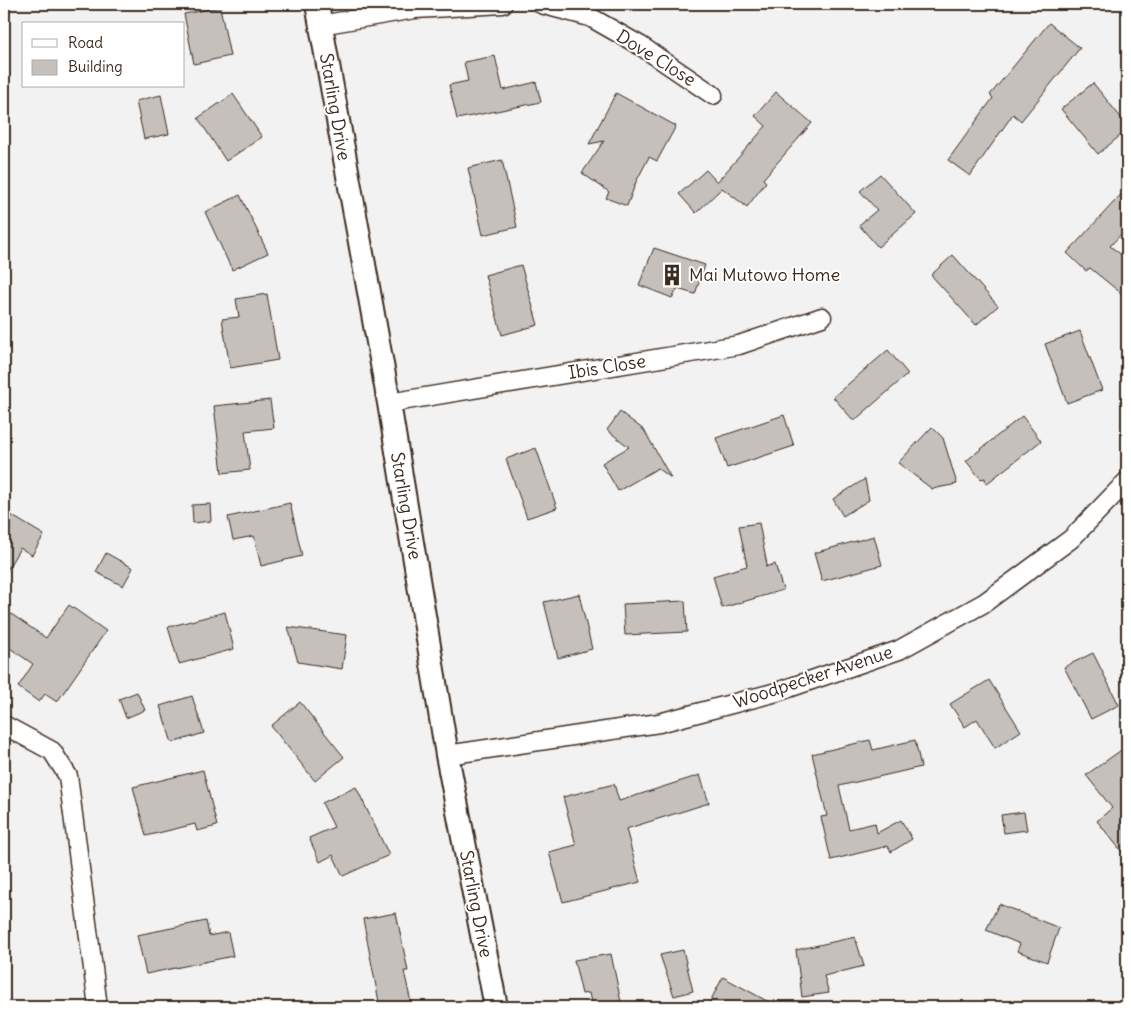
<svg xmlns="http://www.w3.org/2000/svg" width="1131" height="1011" font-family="Delius,sans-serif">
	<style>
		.building { fill: #c6c0bd; stroke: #3b2a1e }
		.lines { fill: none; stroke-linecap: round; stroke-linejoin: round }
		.minor-casing { stroke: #3b2a1e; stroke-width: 21 }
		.tertiary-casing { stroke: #3b2a1e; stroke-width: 26 }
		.minor { stroke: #fff; stroke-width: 18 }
		.tertiary { stroke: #fff; stroke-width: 22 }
		.labels { text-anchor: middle; stroke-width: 4; stroke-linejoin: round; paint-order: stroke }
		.street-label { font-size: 18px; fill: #3b2a1e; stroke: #fff }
		.poi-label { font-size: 18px; fill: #3b2a1e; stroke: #fff; text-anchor: start }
	</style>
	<rect width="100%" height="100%" fill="#f3f2f2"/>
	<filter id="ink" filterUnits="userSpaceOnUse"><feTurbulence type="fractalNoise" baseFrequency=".02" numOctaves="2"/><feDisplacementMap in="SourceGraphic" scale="10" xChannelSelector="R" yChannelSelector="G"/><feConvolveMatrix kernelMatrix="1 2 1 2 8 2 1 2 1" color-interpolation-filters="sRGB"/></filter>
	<g filter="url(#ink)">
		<path class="building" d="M220,7L230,56L194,64L184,14Z
			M1049,23L1080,48L1021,121L1013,114L970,176L948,160L993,98L990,95Z
			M495,56L503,90L536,82L541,102L457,119L449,85L468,81L464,62Z
			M1093,83L1127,125V130L1098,154L1061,109Z
			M776,92L812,123L763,179L766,182L747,207L722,188L696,213L679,194L706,170L717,182L766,126L755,116Z
			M616,93L676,126L657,161L649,157L636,182L627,206L606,198L609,192L582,173L604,141L589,144Z
			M233,94L262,137L226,161L198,118Z
			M161,95L169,134L144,139L136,101Z
			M502,160L517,227L483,235L468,168Z
			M880,174L916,214L878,247L859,225L877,210L860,191Z
			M1127,188V228L1110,246L1127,259V298L1090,268L1086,271L1067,253Z
			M240,195L268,253L232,270L205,212Z
			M654,248L705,265L695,294L677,289L672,298L639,285Z
			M953,255L998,306L976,325L931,275Z
			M521,265L538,325L502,335L485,275Z
			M267,294L278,360L230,368L222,319L239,317L236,299Z
			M1080,331L1102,390L1067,403L1045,344Z
			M888,350L908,374L854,421L833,397Z
			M270,400L274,428L245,431L250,470L222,473L214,406Z
			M620,412L644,430L671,478L658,468L618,491L602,463L629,447L607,430Z
			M784,415L794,446L727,468L716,438Z
			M1022,416L1041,441L986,484L985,478L981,479L966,461Z
			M932,427L943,438L957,484L932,489L898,463Z
			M536,448L557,508L527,518L506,459Z
			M865,479L869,500L843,516L833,499Z
			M290,503L302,556L261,566L254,536L233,540L228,517Z
			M210,504L211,521L193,523L192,505Z
			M4,511L44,535L32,555L20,548L4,575Z
			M759,523L767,565L765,567L775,564L783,590L722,608L713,576L747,566L739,526Z
			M874,536L882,565L822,581L814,553Z
			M106,553L133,568L123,586L96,572Z
			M579,594L592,649L558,658L544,602Z
			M685,601L687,632L625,635L623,604Z
			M69,605L106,631L57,702L45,694L39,702L18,687L33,664L4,644V609L46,638Z
			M225,612L234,649L179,664L168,627Z
			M288,627L347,635L342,669L298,662Z
			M1093,653L1119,705L1091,719L1064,667Z
			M989,680L1021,731L995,748L977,719L965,727L950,704Z
			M137,692L145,710L126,718L119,699Z
			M192,696L204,733L172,743L160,706Z
			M300,702L344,757L315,781L271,726Z
			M870,740L873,750L915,740L921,767L839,786L849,829L875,823L877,833L901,820L912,839L891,852L888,846L831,860L821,817L827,816L812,754Z
			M1127,746V858L1097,821L1112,808L1086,775Z
			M203,770L217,826L197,831L195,824L146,836L133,787Z
			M700,775L709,803L626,829L640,882L563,902L549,852L576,845L563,797L614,784L619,801Z
			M356,787L389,855L343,876L333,855L320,862L309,838L334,827L322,803Z
			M1024,812L1027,830L1004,833L1001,815Z
			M999,904L1059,928L1047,962L1017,951L1020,944L986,930Z
			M396,913L408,971H404L412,1007H380L363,919Z
			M206,921L209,936L228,932L233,956L146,974L137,935Z
			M855,937L864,966L824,976L829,993L802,997L796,950Z
			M683,950L693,991L674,996L660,955Z
			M611,954L622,1007H592L589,993L582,994L574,960Z
			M723,977L778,1007H707Z"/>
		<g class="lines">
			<g class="minor-casing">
				<path id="minor" d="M541,4L590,17L641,46L713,95
					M320,25L415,9L503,4
					M389,403L739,345L822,317
					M4,725L52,751L68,776L98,1007
					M447,755L659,723L777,692L899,650L984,603L1071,539L1127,481"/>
			</g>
			<g class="tertiary-casing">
				<path id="tertiary" d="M317,4L389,403L447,755L496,1007"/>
			</g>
			<use href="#minor" class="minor"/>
			<use href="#tertiary" class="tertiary"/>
		</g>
	</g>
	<defs>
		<g id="building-bare" transform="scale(1.725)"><path d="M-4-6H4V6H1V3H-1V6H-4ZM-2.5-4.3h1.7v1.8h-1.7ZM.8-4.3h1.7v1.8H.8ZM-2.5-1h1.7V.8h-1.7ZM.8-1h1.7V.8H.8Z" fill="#3b2a1e" stroke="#fff" stroke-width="2.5" paint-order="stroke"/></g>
	</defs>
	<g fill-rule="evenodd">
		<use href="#building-bare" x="672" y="275"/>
	</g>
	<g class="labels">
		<g class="street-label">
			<text transform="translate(656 58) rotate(32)" y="6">Dove Close</text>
			<text transform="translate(335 107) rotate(80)" y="6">Starling Drive</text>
			<text transform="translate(607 367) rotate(-9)" y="6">Ibis Close</text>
			<text transform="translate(406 506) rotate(80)" y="6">Starling Drive</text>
			<text transform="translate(813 677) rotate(-18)" y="6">Woodpecker Avenue</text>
			<text transform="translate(476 904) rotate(79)" y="6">Starling Drive</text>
		</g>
		<g class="poi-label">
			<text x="689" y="281">Mai Mutowo Home</text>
		</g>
	</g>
	<rect width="1131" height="1011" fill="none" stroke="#fff" stroke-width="20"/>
	<rect x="10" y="10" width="1111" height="991" fill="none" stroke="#3b2a1e" stroke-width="2" filter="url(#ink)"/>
	<rect x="22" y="22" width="162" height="65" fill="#ffffff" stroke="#b1aaa5"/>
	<rect x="32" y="39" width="25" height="8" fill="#ffffff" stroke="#b1aaa5"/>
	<text x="68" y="48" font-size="15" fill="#3b2a1e">Road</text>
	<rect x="32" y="60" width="25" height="15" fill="#c6c0bd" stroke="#b1aaa5"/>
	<text x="68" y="72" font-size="15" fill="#3b2a1e">Building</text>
</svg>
